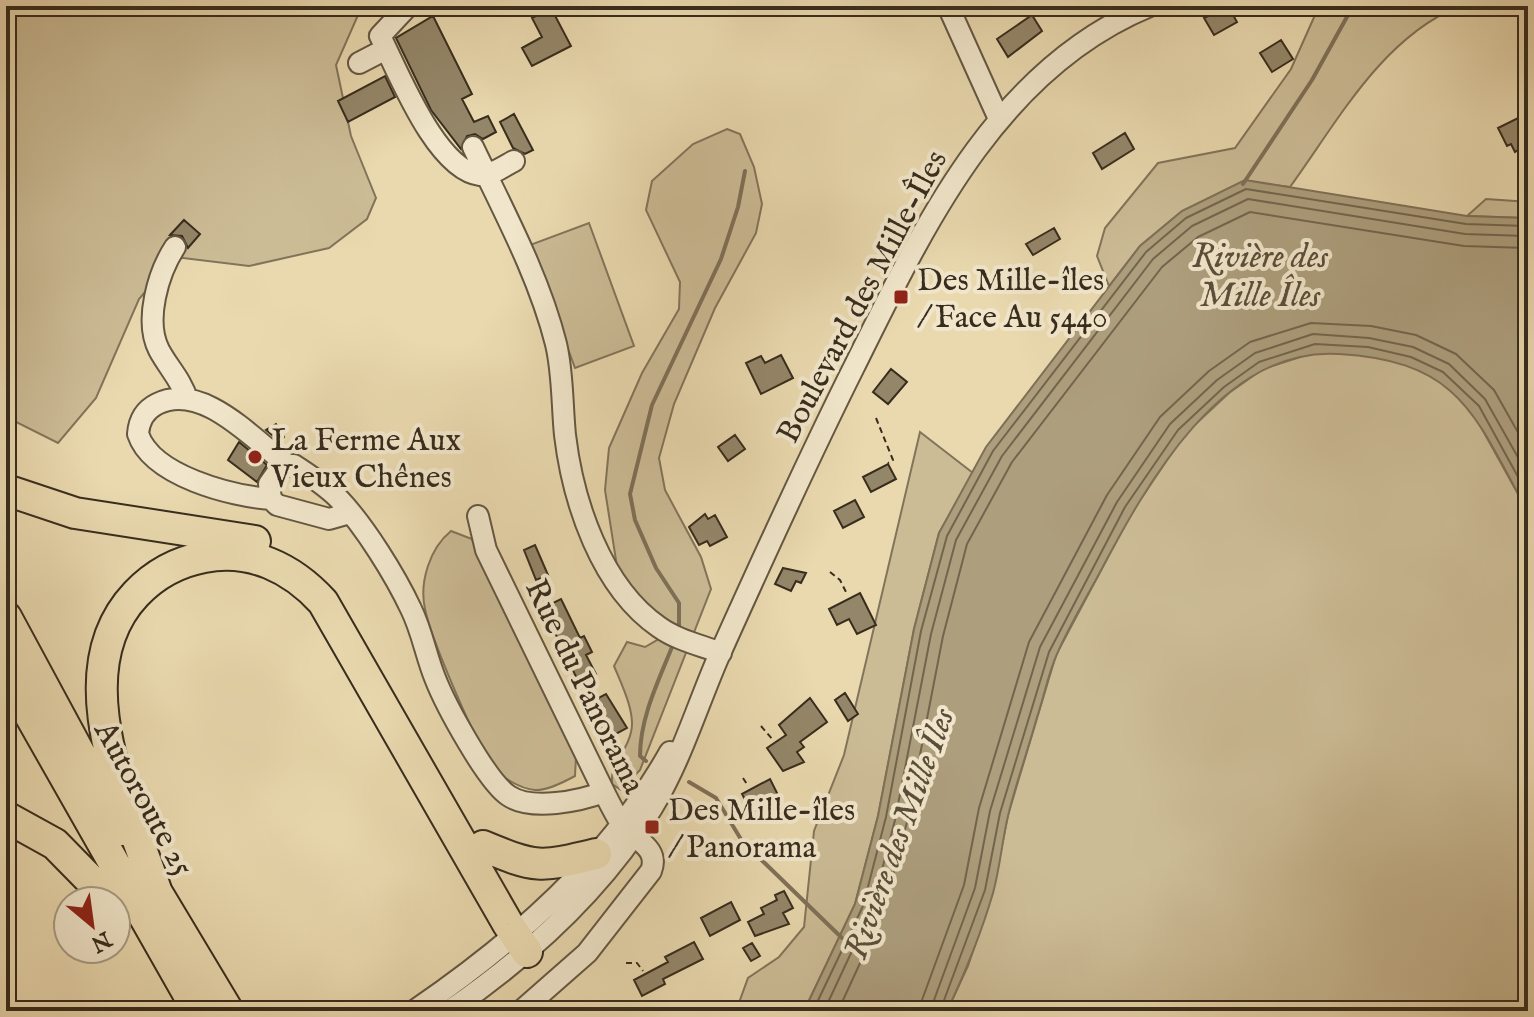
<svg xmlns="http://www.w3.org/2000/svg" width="1534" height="1017" font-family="'IM FELL English',serif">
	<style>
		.green { fill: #ccbc96; stroke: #82745a; stroke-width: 2 }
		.water { fill: #ad9e7d; stroke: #7e7057; stroke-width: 2 }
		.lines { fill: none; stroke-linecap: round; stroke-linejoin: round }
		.shore { stroke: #72654d; stroke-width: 2 }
		.stream { stroke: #7e7057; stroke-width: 4 }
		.building { fill: #948669; stroke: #372c1d; stroke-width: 2 }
		.minor-casing { stroke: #645742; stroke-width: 24 }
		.highway-casing { stroke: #372c1d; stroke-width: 34 }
		.path { stroke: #372c1d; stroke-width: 2; stroke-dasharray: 6 4; stroke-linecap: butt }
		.minor { stroke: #f1e6cb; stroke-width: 20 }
		.highway { stroke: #ead9af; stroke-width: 30 }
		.poi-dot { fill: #8f2418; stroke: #f1e6cb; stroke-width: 3 }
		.labels { text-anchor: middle; stroke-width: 8; stroke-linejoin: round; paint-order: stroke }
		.poi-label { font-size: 32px; fill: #372c1d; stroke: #f1e6cb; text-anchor: start }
		.street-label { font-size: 32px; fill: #372c1d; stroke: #f1e6cb }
		.water-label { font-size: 34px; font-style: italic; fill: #5a4e3a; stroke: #f1e6cb }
	</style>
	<rect width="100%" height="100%" fill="#ead9af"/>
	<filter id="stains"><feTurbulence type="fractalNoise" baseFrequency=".0025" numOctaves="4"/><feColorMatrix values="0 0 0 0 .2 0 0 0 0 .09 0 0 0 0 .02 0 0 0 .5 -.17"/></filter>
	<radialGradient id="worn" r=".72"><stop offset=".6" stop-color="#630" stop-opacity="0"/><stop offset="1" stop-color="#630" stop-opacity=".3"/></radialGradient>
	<path class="green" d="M6,6H362L336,65L351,136L376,198L367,219L329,248L249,266L175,257L139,299L96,398L58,443L6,417Z
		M1319,6H1459C1381,39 1338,121 1290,187L1244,181L1182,211L1140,246L1109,286L1097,256L1105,228L1158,163L1235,148L1291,69Z
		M727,129L740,134L754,167L762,204L756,233L715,308L674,404L659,458L665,490L701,557L711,589L640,770L621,790L612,784C610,761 627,753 631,732C636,713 621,683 614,666L627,642L645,647L657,640L661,619L618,573L605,490L609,448L642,373L679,309L680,282L646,210L652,181L693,144Z
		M1486,199L1528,202V218L1467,216Z
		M589,223L634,346L575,368L530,245Z
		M1316,352L1367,355L1408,364L1439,379L1472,411L1528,512V1011H947L968,966L993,892L1008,815L1056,655L1132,512L1184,435L1229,393L1263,369Z
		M920,432L973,473L939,533L914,629L878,816L855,904L804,1011H736L748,978L779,957L804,927L814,831L844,755Z
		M451,531L472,539L576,757L575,776C564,782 547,791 535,790C521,789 500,777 493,766C475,743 431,638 425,609C419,582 430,548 451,531Z"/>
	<path class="water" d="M1245,180L1467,216L1528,218V512C1475,416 1461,361 1339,354C1222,346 1146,485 1099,574C1085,600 1069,626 1057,654C1048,674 1044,697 1037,717C1028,750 1016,783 1008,816C1002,841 1000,868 993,893C981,934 965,973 947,1011H804L855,904L878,816L914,629L939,533L986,447L1140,246L1182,211Z"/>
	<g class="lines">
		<path class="shore" d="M813,1011L863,906L886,817L921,631L947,536L993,451L1146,252L1186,218L1246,189L1466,224L1528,226
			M824,1011L872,908L895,820L931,634L956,540L1002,456L1153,259L1192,226L1248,199L1465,234L1528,236
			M838,1011L884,911L907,822L943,636L967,544L1012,462L1162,267L1198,237L1250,212L1464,246L1528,248
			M918,1011L964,885L979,808L1029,642L1107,495L1160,417L1209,371L1250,342L1311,323L1371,326L1416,335L1456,354L1494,390L1528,450
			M930,1011L975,888L990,811L1040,647L1117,502L1170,424L1217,380L1255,353L1313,334L1369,338L1413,347L1449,364L1485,399L1528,475
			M940,1011L985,890L1000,813L1049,652L1125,507L1178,430L1224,387L1259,362L1315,344L1368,347L1411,357L1443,372L1479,406L1528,495"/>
		<path class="stream" d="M1243,184L1312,80L1353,6
			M679,629V603L656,568L635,520L630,494L652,405L721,259L738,207L745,171
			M646,761L640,756C640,718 658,682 672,647
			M689,782L716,798L742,841L842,938"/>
	</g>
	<path class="building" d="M1228,6L1237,22L1214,35L1204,18Z
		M551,8L571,46L532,66L522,48L542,37L532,18Z
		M1032,15L1042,31L1008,57L997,39Z
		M433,16L472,94L462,99L474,122L488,116L496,132L483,139L475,134L467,136L461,149L431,110L396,38Z
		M1281,40L1293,59L1272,72L1260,53Z
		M385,76L395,97L348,122L338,101Z
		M514,114L533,150L525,154L513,148L500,122Z
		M1518,118L1528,139V169L1518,150L1515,152L1511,144L1507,146L1498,128Z
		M1125,133L1134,149L1102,169L1093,153Z
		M184,220L200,234L188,248L182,236L170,235Z
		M1054,228L1060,239L1033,255L1026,244Z
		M781,355L793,378L761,394L746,363L761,356L765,363Z
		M891,369L907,382L888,404L873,392Z
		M276,424L284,437L279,441L266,430Z
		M735,435L745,449L728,461L718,447Z
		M239,442L267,465L257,482L228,460Z
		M888,464L896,479L871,492L863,477Z
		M855,500L864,517L843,528L834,511Z
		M705,514L708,519L715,515L727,537L710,546L707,541L699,545L689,527Z
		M535,545L548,575L536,580L524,550Z
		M783,568L806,573L801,583L796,581L791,591L775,584Z
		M860,593L876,625L857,634L849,619L837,625L829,609Z
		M561,599L580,638L584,636L592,652L586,655L596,674L579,683L543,608Z
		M845,693L858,714L848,721L835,700Z
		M606,694L627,728L605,740L587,704Z
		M810,698L827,722L800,742L804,747L797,752L804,762L783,771L767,748L786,735L779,725Z
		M770,779L780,799L752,813L742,794Z
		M784,891L793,908L783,913L789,924L755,936L748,922L764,914L761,908L777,900L775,895Z
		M731,902L740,920L710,936L701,918Z
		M694,942L703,959L663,979L665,984L642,996L634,980L668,962L665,957Z
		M752,943L760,956L751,961L743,948Z"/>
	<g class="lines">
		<g class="minor-casing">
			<path id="minor" d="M408,6L380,36C398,71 436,170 480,175C491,176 504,166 514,161
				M948,6L999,119
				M359,63L386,49
				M473,147C503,210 539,276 556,344C563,373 562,405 565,435C573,502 601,587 659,627C677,640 700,645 721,653
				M175,247C158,273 144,321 159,350C168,367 182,381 187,399
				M271,499C231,496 152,476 138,434C139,421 145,410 157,404C203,381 254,441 288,465
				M350,513L329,519L277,505L271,499L269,484L281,467L294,465C309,475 325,485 338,498C364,525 395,575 411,609C422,631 426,656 435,678C445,704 487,782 509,796C532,811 580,801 604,792
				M478,516L486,550L606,796C611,806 616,816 622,825C635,840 660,848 651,871L587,953L521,1011
				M414,1011C515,942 609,860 670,752
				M449,1011C529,956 601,891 652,808C681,760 696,709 718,658C762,560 806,463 854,367C923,228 996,69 1150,6"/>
		</g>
		<g class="highway-casing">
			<path id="highway" d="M6,490L75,513L255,541
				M6,617L121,830
				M6,673L198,1011
				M6,817L55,844L111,901
				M483,846C536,868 539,868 596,854
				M147,876L228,1011
				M157,893C128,807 61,673 136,594C155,574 177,562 204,557C251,548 292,568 323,602L508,924L527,952"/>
		</g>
		<path class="path" d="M876,418L893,460L888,463
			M830,572L840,580L847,594
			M761,726L773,740
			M743,778L748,786
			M626,963H637L643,971"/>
		<use href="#minor" class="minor"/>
		<use href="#highway" class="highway"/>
	</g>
	<g class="poi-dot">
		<rect x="893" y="289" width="16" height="16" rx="4"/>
		<circle cx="255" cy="457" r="8"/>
		<rect x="644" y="819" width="16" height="16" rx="4"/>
	</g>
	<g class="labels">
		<g class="poi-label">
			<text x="917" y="290">Des Mille-îles<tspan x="917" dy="37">/ Face Au 5440</tspan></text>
			<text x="271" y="450">La Ferme Aux<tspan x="271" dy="37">Vieux Chênes</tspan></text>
			<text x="668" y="820">Des Mille-îles<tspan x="668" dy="37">/ Panorama</tspan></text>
		</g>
		<g class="street-label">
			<text transform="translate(861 296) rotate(-62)" y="11">Boulevard des Mille-Îles</text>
			<text transform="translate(586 686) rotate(64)" y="11">Rue du Panorama</text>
			<text transform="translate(145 798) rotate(61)" y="11">Autoroute 25</text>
		</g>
		<g class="water-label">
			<text x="1260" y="267">Rivière des<tspan x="1260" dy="39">Mille Îles</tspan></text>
			<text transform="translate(898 833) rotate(-70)" y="12">Rivière des Mille Îles</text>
		</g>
	</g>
	<rect width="1534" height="1017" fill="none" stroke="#ead9af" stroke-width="32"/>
	<rect x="8" y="8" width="1518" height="1001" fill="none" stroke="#372c1d" stroke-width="4"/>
	<rect x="16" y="16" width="1502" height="985" fill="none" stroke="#372c1d" stroke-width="2"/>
	<g transform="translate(92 925) rotate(151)"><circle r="38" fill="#f1e6cb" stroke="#a79c85" stroke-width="2"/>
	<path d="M0-6L14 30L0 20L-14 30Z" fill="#8f2418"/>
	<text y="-12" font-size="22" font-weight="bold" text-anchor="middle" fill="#372c1d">N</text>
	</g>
	<rect width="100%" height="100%" filter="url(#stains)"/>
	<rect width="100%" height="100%" fill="url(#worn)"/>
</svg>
